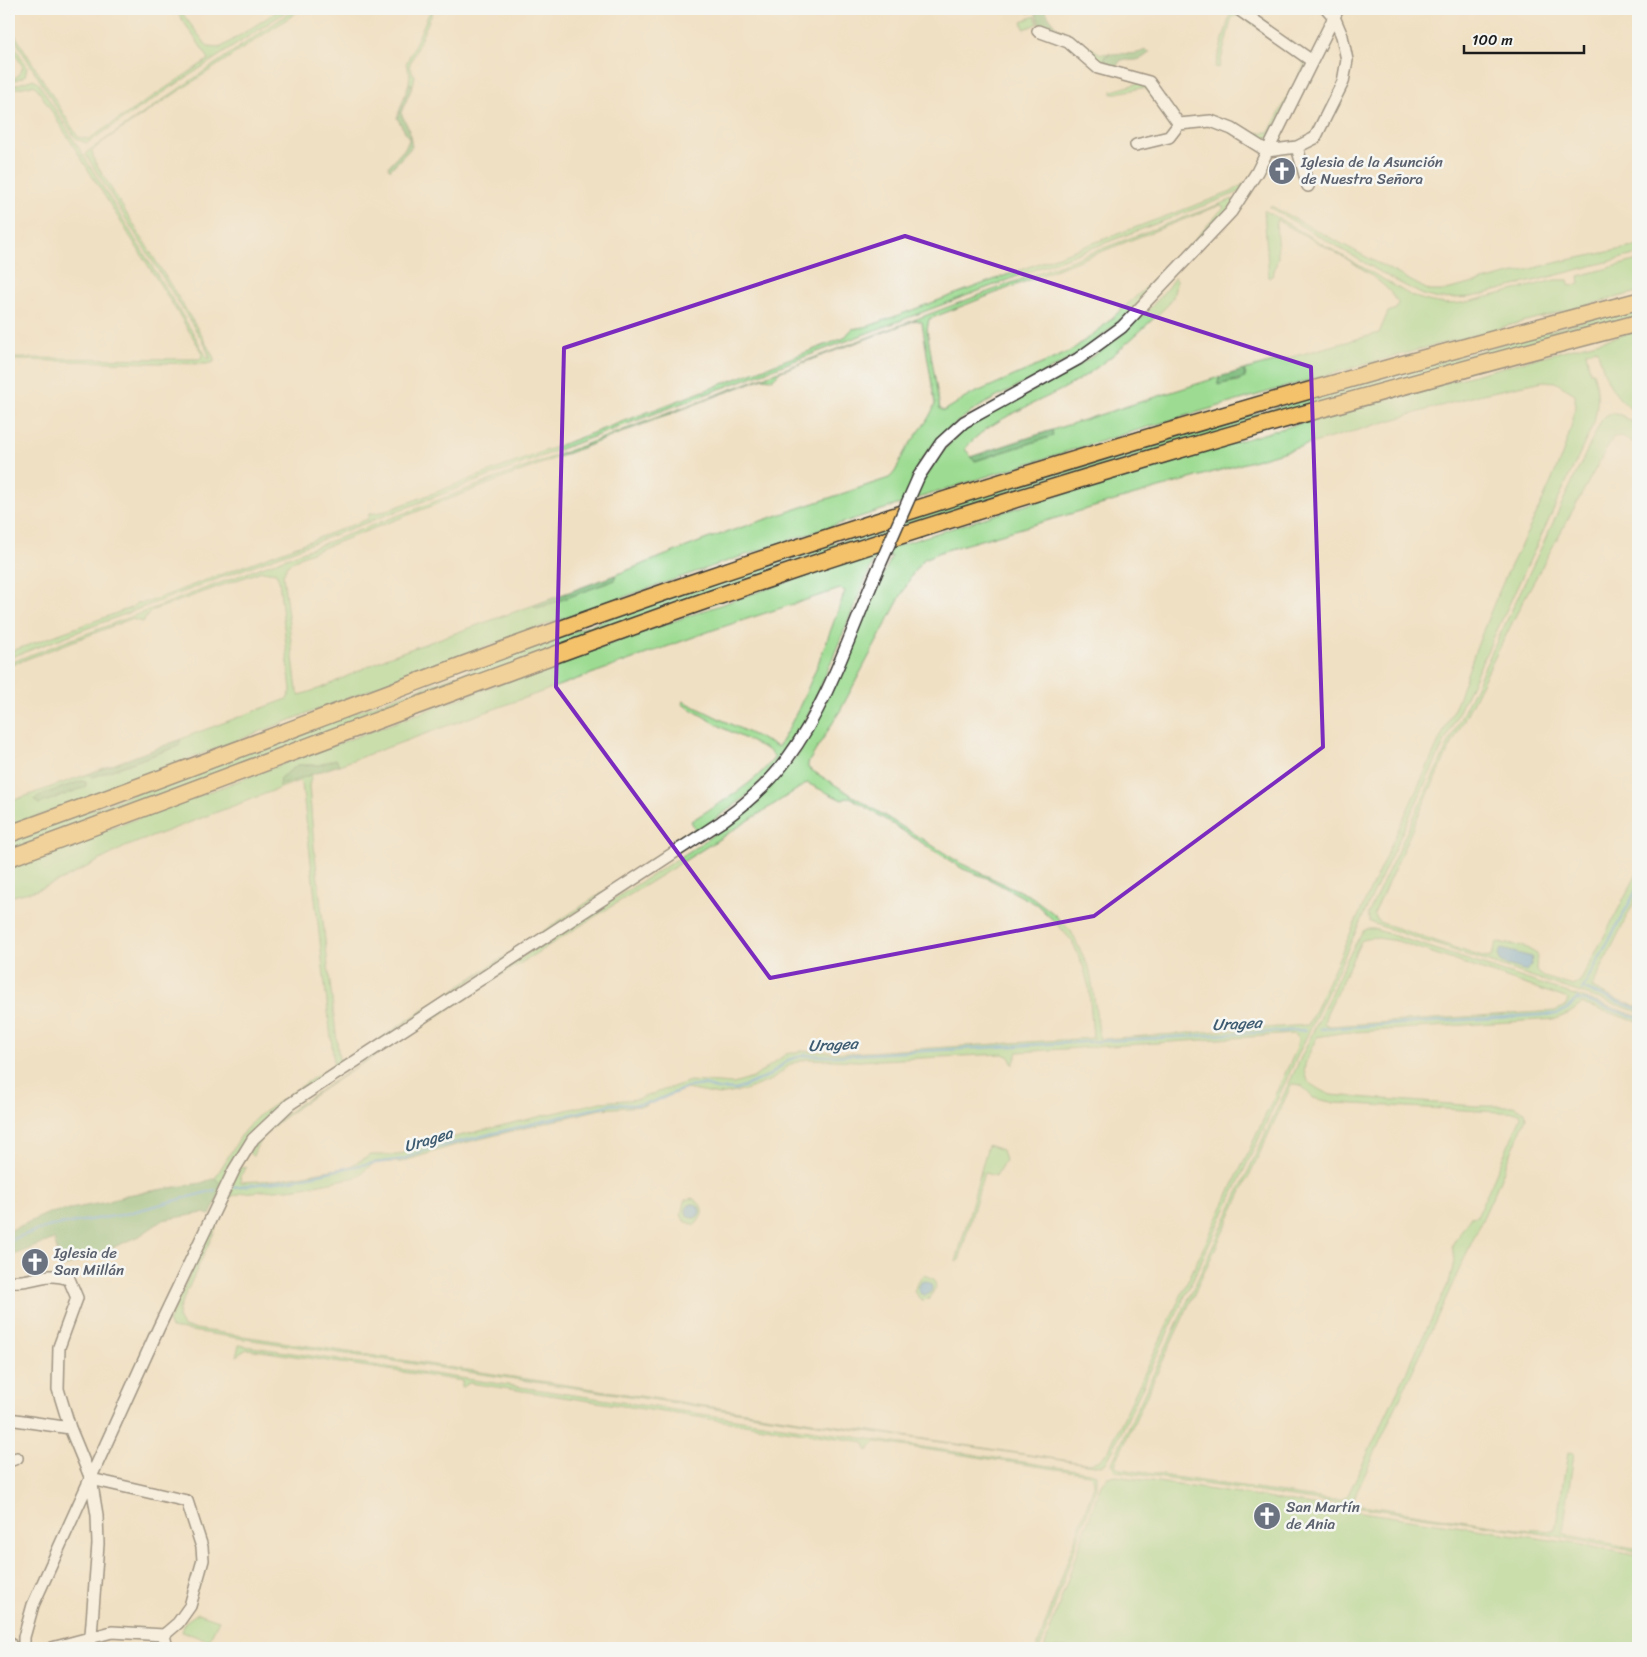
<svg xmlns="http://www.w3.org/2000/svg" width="1647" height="1657" font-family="Sriracha,sans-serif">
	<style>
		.green { fill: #9cdb91; stroke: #5c7c56; fill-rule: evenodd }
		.forest { fill: #7dbb7b; stroke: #4c6c4c }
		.water { fill: #65a9da; stroke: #40627b }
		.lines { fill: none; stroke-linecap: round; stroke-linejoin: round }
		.stream { stroke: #65a9da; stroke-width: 2.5 }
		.minor-casing { stroke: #3c3935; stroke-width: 14 }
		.highway-casing { stroke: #3c3935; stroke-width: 19 }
		.minor { stroke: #fff; stroke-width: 11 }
		.highway { stroke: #f3c26a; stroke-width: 16 }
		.minor-bridge-casing { stroke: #3c3935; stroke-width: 14; stroke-linecap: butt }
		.minor-bridge { stroke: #fff; stroke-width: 11 }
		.marked { fill: none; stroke: #7b2cbf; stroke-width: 4; stroke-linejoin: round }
		.labels { text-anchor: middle; stroke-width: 5; stroke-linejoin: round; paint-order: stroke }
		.worship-label { font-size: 15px; fill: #5b616d; stroke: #f6f6f2; text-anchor: start }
		.water-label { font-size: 16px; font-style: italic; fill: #3d5b71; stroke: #f6f6f2 }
	</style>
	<rect width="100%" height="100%" fill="#f6f6f2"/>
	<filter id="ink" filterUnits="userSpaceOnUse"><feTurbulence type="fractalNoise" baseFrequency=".02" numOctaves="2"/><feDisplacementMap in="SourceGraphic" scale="10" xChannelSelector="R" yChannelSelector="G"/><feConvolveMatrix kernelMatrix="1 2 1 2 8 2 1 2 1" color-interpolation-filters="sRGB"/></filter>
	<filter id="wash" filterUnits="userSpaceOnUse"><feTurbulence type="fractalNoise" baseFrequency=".0096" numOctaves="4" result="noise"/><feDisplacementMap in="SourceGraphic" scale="20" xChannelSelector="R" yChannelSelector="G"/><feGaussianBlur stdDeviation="1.12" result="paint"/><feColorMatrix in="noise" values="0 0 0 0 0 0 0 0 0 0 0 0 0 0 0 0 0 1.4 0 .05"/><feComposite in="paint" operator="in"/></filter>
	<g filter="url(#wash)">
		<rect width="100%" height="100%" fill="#f0e0c3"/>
		<path class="green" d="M175,9H179L208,47L220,48L281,9H290L87,143L78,140L74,136L9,30V25L78,137L89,139L209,59Z
			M295,9H302L104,141L92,151L95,162L199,331L214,358V362L207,364L9,360V358L201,359L202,352L181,318L37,88L33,85L9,90V87L34,79L39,84L195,336L207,358L210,359L205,345L86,155L87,152Z
			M431,9H434L409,66L415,76L413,85L409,83L410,74L406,64Z
			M1237,13H1241L1307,63L1269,139L1248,135L1234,127L1236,125L1254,133L1269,132L1304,66L1303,61L1240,15L1232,17L1219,68L1215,67L1230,15Z
			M1035,16L1038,24L1024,29L1022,21Z
			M1064,31L1101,54L1110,53L1104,57L1107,65L1095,60L1054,35Z
			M9,37L27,67L25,76L9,83V80L18,76L23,67L9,43Z
			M1140,83L1148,87L1162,105L1159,106L1146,89L1142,88L1112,94V91Z
			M1245,183L1240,192L9,658V652L133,607L136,603L148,602L368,519L369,514L386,511L844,338L852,329L869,326L1231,192Z
			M1233,199L1234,203C1189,251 1145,303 1093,343C1030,391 949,400 911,479L927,475C960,419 992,412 1046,384C1094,359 1144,323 1175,277L1177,281L1173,297L1168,305C1139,332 1111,360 1077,381C1045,401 987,419 965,449L975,461L1052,436V430L1219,377L1218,384L1238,381L1246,375L1244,370L1379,333L1388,312L1396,309L1398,303C1383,273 1309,239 1279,221L1276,220L1278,257L1273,275L1269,278L1264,210L1410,295C1430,303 1446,306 1468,302L1555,280H1568L1570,286L1580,284L1579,276L1638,260V292C1252,390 867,507 493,644C331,703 171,767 9,827V802L88,774L93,777L178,746L181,739L188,736L287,699L291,691L279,580L276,573L262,571L151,611L143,622L131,619L9,666V663ZM1221,205L1224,207L1174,262L1100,329L1069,352L970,395L944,411L940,409L927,330L929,319ZM916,320L922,322L935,404C929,422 915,435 905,451C899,461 898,471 889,478L707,539L615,575V580L536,608L534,605L388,657L324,687L300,695L297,690L283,575L287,565L302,556L763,378L773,379L781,371Z
			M1271,206L1430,291H1442L1563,261L1638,246V254L1472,297L1439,299L1423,295L1394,280L1269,207Z
			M1638,306V317L1061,480L9,852V840L624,613L1058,469Z
			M1638,331V372L1635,382L1638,395V415C1610,393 1607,382 1597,349L1586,352L1590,372H1593C1599,391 1598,404 1594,423L1112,1452L1106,1463L1101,1466L171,1328L168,1322L239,1168L247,1167L240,1176L241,1182L275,1180L348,1167L371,1155H398L430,1143L600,1102L638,1099L690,1081L733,1084L753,1078L786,1054L800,1051L851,1053L1093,1038L1089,988L1083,966L1072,941L1054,921L1036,904L987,878L963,869L850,797L842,800L807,783C682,864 553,941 427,1023C379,1054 328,1083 282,1119C270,1128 256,1142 253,1157L249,1153L261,1134L295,1107L536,948L690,851L731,822L759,798L798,755L814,726L892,556L873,562L812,707L797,735L765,777L743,799L673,849L287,1101L252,1133L223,1186L215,1178L244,1131L258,1116L334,1064L302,784L299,781L125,847L64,879L37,890L9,897V866C235,783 460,696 688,616C1001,507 1318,415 1638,331ZM1543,381L1555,382L1575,394C1580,437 1524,536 1505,578C1487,618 1472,659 1458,700L1308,1025L1100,1039L1090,970L1071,931L1054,914L1032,897L962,864L808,768V763L840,711L913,573L924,559L943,551L1478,395ZM840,589L845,591C826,643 807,699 778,747L683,701L682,704L725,729L768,750L775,757C754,785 721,802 691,821L695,829L638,869L344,1062L339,1059L314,846L309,786L312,774L280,785V778L298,765H319L336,759L339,765L716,629ZM1294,1034L1298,1039L1296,1050L1110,1447C1102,1460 1099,1463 1083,1463L183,1327L178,1318L179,1309L230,1197L241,1193L298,1188L357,1177L375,1162H401L452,1146L601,1109L643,1106L686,1089L719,1095L743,1091L772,1080L791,1064L807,1059L859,1061L1003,1054L1009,1057L1013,1065L1018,1052Z
			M1612,413L1621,415L1638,426V445L1622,436L1613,437L1523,601L1439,770L1374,914L1379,922L1485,958L1491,957L1497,942L1525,947L1537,954L1536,971L1544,977L1573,986L1581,980L1638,872V894L1592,987C1603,995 1624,1002 1638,1007V1012L1383,927L1370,922L1368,914L1602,419Z
			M1366,929H1374L1638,1016V1022L1582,1004L1570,1013L1556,1019L1340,1033L1317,1037C1303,1067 1293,1079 1331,1095L1476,1106H1513L1525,1111L1526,1118L1494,1194L1354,1498L1355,1504L1518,1529L1555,1531L1568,1452L1574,1453L1563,1532L1568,1535L1638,1549V1552L1551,1535L1115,1471L1112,1463L1346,961L1362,932ZM1371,937L1397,941L1568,999L1566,1006L1555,1011L1329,1026L1324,1023L1327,1013L1361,941ZM1292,1084L1301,1085L1313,1098L1335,1103L1499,1112L1520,1113L1521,1117L1477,1216L1470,1217L1452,1245L1454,1261L1450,1280L1348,1495L1341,1500H1331L1120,1469L1115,1465L1119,1455Z
			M988,1145L1002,1150L1005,1160L996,1176L984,1173L959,1261L956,1262Z
			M692,1198C705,1205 705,1214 695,1225L684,1221L681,1214L684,1201Z
			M924,1275L934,1279L936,1287L929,1299L921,1300L914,1292L918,1280Z
			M239,1345L1090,1472L1096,1474V1487L1040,1648H1037L1094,1485L1093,1478L1089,1474L876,1442L868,1451L864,1442L469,1383L462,1388V1381L247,1349L236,1356Z
			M1117,1476L1578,1544L1638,1556V1648H1044L1101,1484L1107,1477Z
			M198,1613L219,1620L209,1640L182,1632L185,1622Z"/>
		<path class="forest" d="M1026,9L1045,10L1055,26L1064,31L1054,35L1041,28L1035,11L1028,13Z
			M1145,50L1150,52C1139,63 1133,60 1121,60L1116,67L1107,65L1104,57C1116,49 1132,58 1145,50Z
			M409,83L413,85L401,113L409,129L412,147L390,170L388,167C395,157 406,151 409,139L397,118Z
			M1244,370L1245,378L1218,385L1219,377Z
			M1052,430L1053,436L975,461L970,457Z
			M615,575V580L545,606L536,608L534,605Z
			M181,739L178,746L93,777L88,774Z
			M336,759L339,765L279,786L280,778L298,765H319Z
			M81,781L86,782V787L39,804L34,800L38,796Z
			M215,1178L223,1186L210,1215L203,1213L163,1220L138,1237L62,1268L54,1239L9,1257V1231L49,1213L107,1202L126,1195L201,1183Z"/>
		<path class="water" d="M1501,949L1532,957L1531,966L1527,971L1501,963L1498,955Z
			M686 1211a7 7 0 1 1 14 0a7 7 0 1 1-14 0Z
			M918 1288a7 7 0 1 1 14 0a7 7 0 1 1-14 0Z"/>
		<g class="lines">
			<path class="stream" d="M1584,989L1638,1009
				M1582,990L1638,887
				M1577,1000L1586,1001L1638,1018
				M1320,1029L1557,1014L1567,1009L1578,998
				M233,1187L291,1180L361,1165L404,1159L422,1151L613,1104L635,1105L653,1102L688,1087L704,1085L717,1089L736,1090L770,1075L788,1060L805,1055L831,1056L1305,1030
				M9,1240L51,1226L121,1215L215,1190"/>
		</g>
	</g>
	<g filter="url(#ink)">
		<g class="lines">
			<g class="minor-casing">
				<path id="minor" d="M1238,9L1312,61
					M1038,31L1068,42L1098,68L1149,82L1179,124L1211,121L1232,129L1267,151L1297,147L1315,138L1343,82L1347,60L1342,36L1334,17L1327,9
					M1136,145L1169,137L1179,124
					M1297,147L1308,186
					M919,476L941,443L964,422L1078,359L1122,327L1231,212L1257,172L1338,9
					M9,1281C33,1284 44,1270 69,1279L77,1298L59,1347L58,1389L70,1428L91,1479L97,1515L98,1544L90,1648
					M9,1419L70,1428
					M9,1461L17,1458
					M164,1635L167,1648
					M9,1642L12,1648
					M24,1648V1637L33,1605L159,1327L234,1170L253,1139L290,1104L721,822C746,804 769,784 787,759C827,705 849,637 875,576
					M52,1648L112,1632L164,1635L178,1623L190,1606L203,1560L202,1547L187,1501L91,1479"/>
			</g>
			<g class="highway-casing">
				<path id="highway" d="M9,834C239,752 465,660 697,581C1007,476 1321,383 1638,301
					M9,858C238,774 466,685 696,604C1006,496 1321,406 1638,323"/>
			</g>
			<use href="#minor" class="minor"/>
			<use href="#highway" class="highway"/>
			<g class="minor-bridge-casing">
				<path id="minor-bridge" d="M875,576L919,476"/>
			</g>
			<use href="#minor-bridge" class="minor-bridge"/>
		</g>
	</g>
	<path d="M0 0H1647V1657H0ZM905,236L1311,367L1323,747L1094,916L770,978L556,687L564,348Z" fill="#f0e0c3" fill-opacity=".55" fill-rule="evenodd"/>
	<path class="marked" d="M905,236L1311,367L1323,747L1094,916L770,978L556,687L564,348Z"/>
	<defs>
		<g id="church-disc" transform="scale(1.4375)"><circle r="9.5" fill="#6b7280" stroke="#f6f6f2"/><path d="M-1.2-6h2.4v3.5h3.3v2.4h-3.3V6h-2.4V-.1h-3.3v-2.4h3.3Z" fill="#fff"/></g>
	</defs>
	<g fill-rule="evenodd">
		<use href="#church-disc" x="1282" y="171"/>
		<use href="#church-disc" x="35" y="1262"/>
		<use href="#church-disc" x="1267" y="1516"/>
	</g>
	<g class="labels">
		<g class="worship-label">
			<text x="1301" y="167">Iglesia de la Asunción<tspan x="1301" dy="17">de Nuestra Señora</tspan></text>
			<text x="54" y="1258">Iglesia de<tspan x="54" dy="17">San Millán</tspan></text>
			<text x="1286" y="1512">San Martín<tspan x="1286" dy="17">de Ania</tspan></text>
		</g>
		<g class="water-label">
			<text transform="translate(1237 1023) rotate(-3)" y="6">Uragea</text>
			<text transform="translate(833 1044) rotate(-3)" y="6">Uragea</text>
			<text transform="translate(428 1139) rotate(-17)" y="6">Uragea</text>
		</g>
	</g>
	<rect width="1647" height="1657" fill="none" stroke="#f6f6f2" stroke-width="30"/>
	<path d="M1464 45v8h120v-8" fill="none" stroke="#1c1c1c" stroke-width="2.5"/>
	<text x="1472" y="45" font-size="15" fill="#1c1c1c" stroke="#f6f6f2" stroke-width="4" paint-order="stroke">100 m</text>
</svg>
